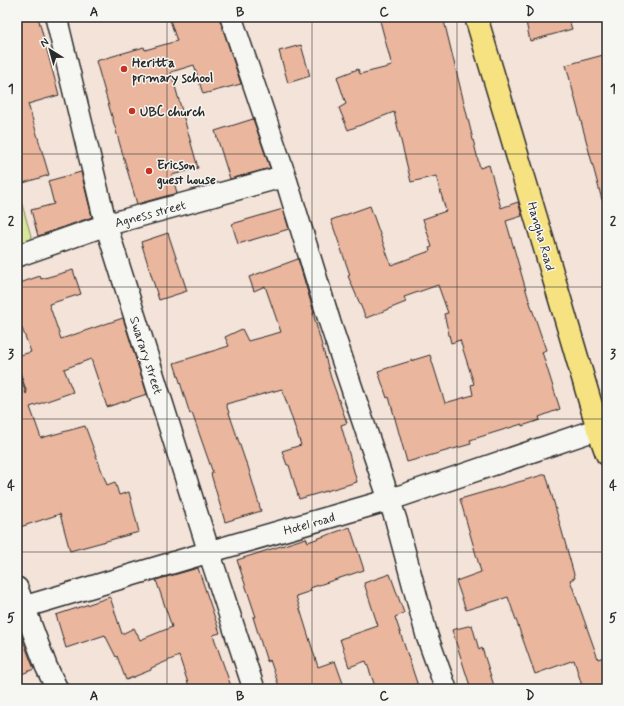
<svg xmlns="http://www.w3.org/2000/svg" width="624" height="706" font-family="Mynerve,sans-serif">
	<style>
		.green { fill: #d9e79a; stroke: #828962 }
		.building { fill: #ebb69e; stroke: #2b2b2b }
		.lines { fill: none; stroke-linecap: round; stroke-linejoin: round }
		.minor-casing { stroke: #2b2b2b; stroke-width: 24 }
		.trunk-casing { stroke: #2b2b2b; stroke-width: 25 }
		.minor { stroke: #f6f6f2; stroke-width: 21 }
		.trunk { stroke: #f7e281; stroke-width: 22 }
		.grid { fill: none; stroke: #2b2b2b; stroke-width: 1; stroke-opacity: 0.55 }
		.poi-dot { fill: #c8321e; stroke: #f6f6f2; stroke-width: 1.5 }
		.labels { text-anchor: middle; stroke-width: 3; stroke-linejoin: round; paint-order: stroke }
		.poi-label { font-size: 13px; font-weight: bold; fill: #2b2b2b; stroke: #f6f6f2; text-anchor: start }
		.street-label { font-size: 13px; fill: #2b2b2b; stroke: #f6f6f2 }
		.neatline { fill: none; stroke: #2b2b2b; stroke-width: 1.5 }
		.grid-label { font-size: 13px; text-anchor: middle; font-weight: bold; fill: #2b2b2b }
	</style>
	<rect width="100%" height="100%" fill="#f3e3d9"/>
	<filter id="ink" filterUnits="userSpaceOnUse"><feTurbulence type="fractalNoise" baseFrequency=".025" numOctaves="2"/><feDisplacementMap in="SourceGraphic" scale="8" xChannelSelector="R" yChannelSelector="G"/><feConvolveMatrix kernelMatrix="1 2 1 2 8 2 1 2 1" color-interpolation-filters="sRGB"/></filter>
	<g filter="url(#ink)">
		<path class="green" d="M17,187L35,250L17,255Z"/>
		<path class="building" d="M17,17H38L59,95L28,104L49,175L20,184L17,174Z
			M169,17H219L241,84L203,94L194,65L171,72L198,168L172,175L177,193L137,204L96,61L144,47L145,50L177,41Z
			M379,17H443L480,168L489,165L501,208L518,202L522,216L506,221L528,297L546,350L542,352L560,409L539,417L540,420L522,426V424L470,440L471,444L407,462L389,397L387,398L378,371L430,355L445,403L473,395L471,385L474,384L460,340L451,343L444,314L448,313L438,285L404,297L406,302L366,318L348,276L350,275L331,220L370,206L391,265L430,251L429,248L432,247L423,219L446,211L436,176L411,182L394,112L348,130L339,108L346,104L337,77L358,69L360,74L392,66Z
			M525,17H568L572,29L530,41Z
			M301,45L310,76L288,83L279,51Z
			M607,54V200H602L566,65Z
			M253,119L270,168L230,179L215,131Z
			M81,172L92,217L38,236L31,210L54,204L48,181Z
			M283,209L289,229L238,244L232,224Z
			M168,233L187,291L159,300L141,242Z
			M298,259L314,313H313L331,378L347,423L341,425L357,482L299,499L289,465H287L282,451L301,445L282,389L226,404L246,463H247L261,511L225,522L211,474L213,473L192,413L190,414L174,363L229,346L225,337L242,329L248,341L281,332L265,286L254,291L249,277Z
			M73,270L81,294L49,304L61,339L123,318L147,394L107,407L91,359L64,369L73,392L30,407L41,438L85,426L107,485L115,482L119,495L129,492L139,532L70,551L60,514L17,528V375H20L26,394L27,393L17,363V356L31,352L20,323L17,324V284L40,276L41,279Z
			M546,474L575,578L570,580L598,659L607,656V689H583L574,660L535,674L508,597L466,610L456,581L481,572L460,499Z
			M350,527L364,570L310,588L311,591L296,596L318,667L335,661L345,689H280L270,660L267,662L253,617H256L237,560L306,538L308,542Z
			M198,568L220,633L213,635L232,689H190L179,656L151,668V670L126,680L117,656L116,657L105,635L66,648L56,615L110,597L122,634L134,628L140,640L172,627L156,580Z
			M390,574L404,613L395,617L419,689H376L366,661L349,667L340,639L378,626L364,583Z
			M17,625L34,669L17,676Z
			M472,625L479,650L482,648L495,689H471L452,630Z"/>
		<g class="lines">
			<g class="minor-casing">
				<path id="minor" d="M56,17L106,225L209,552L254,689
					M231,17L285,176L330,323L396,520L427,636L446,689
					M17,256L106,225L285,176
					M17,588L46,666L57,689
					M17,609L209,552L389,500L598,429"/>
			</g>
			<g class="trunk-casing">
				<path id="trunk" d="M476,17L539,228L598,429L607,454"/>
			</g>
			<use href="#minor" class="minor"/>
			<use href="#trunk" class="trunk"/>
		</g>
	</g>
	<path class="grid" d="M167,17V689M312,17V689M457,17V689M17,154H607M17,287H607M17,419H607M17,552H607"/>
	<g class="poi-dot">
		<circle cx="124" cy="69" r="4"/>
		<circle cx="132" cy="111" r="4"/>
		<circle cx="149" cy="171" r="4"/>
	</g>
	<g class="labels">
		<g class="poi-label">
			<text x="132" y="67">Heritta<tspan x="132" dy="15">primary school</tspan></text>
			<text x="140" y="116">UBC church</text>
			<text x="157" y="169">Ericson<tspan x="157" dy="15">guest house</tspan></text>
		</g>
		<g class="street-label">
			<text transform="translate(150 213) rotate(-15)" y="5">Agness street</text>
			<text transform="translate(542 236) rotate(74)" y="5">Hangha Road</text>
			<text transform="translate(147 355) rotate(72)" y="5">Swarary street</text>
			<text transform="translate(309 523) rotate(-16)" y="5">Hotel road</text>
		</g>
	</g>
	<rect width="624" height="706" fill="none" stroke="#f6f6f2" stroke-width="44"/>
	<g transform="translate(50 50) rotate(323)" stroke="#f6f6f2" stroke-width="3" paint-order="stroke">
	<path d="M0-3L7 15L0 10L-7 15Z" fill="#2b2b2b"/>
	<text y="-6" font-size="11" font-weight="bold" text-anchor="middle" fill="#2b2b2b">N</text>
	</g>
	<rect x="22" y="22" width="580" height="662" class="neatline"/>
	<g class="grid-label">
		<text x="94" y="16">A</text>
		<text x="240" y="16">B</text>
		<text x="384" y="16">C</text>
		<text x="530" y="16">D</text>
		<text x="11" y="93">1</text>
		<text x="613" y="93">1</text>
		<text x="11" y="225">2</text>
		<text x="613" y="225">2</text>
		<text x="11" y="358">3</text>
		<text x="613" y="358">3</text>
		<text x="11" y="490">4</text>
		<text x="613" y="490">4</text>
		<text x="11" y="622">5</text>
		<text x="613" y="622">5</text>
		<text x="94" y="700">A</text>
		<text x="240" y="700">B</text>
		<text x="384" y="700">C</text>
		<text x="530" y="700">D</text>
	</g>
</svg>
